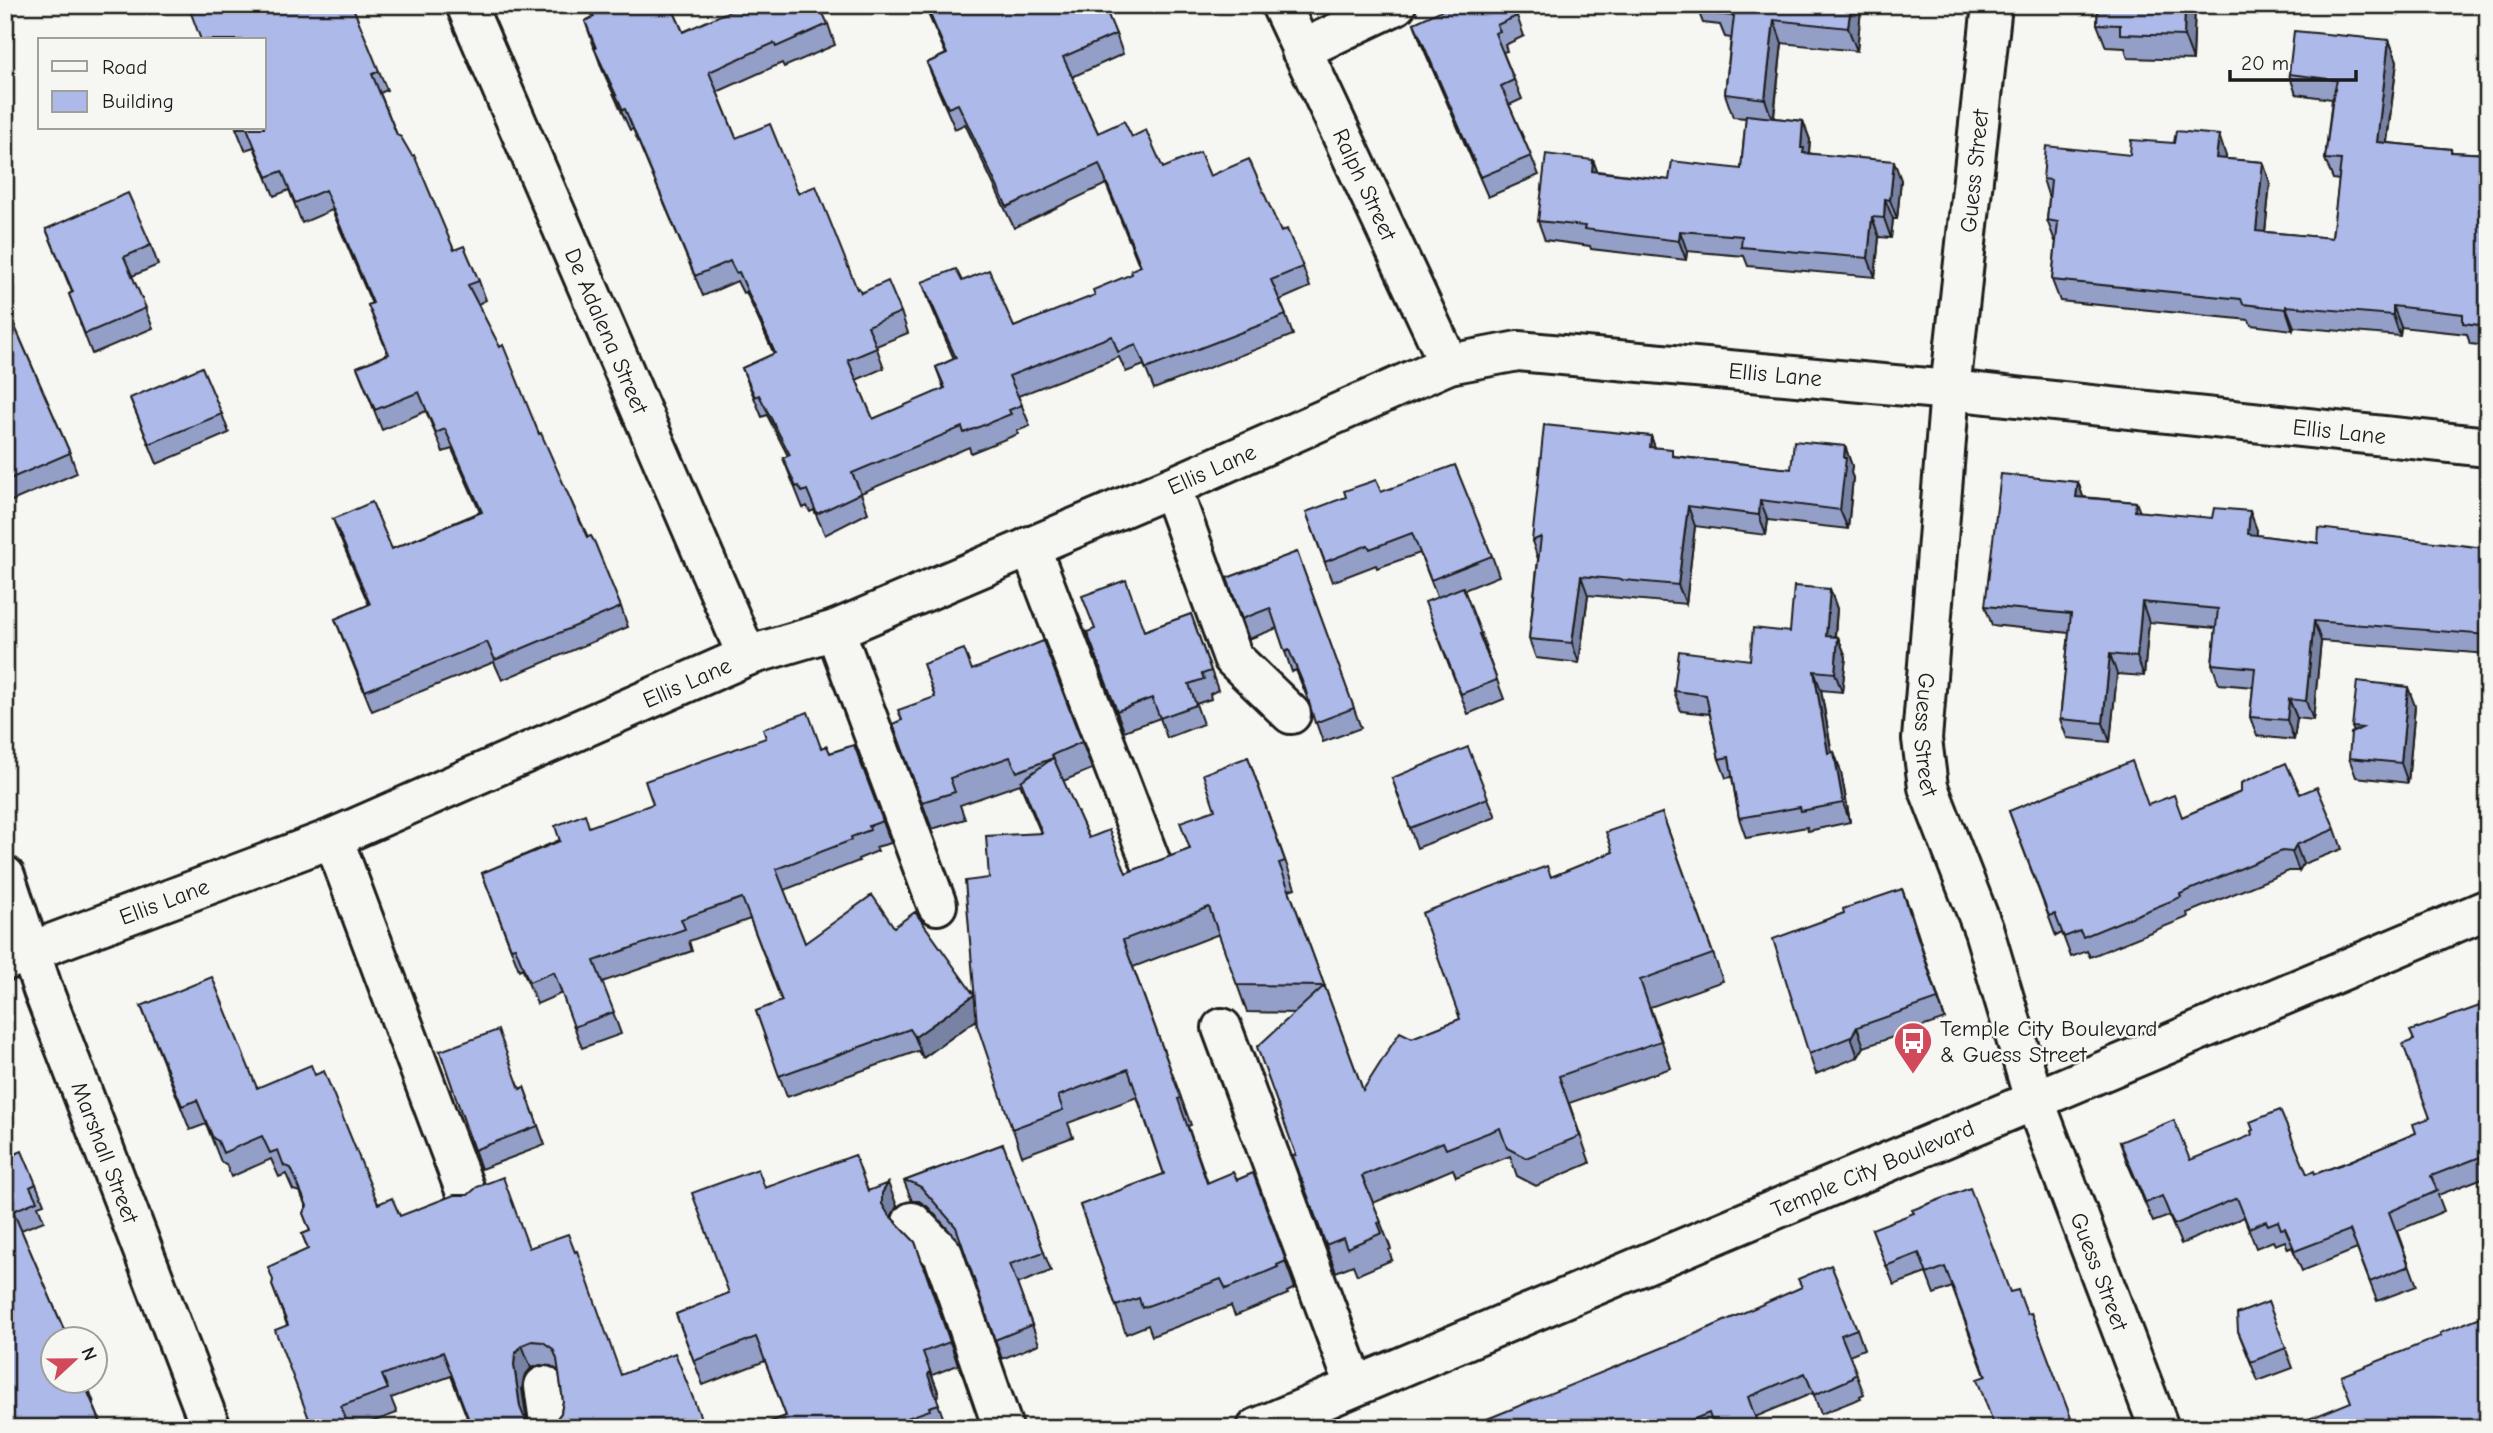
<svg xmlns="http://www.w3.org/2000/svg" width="2493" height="1433" font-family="'Comic Neue',sans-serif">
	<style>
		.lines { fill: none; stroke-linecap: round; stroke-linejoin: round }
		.minor-casing { stroke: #1c1c1c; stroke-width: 44 }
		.major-casing { stroke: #1c1c1c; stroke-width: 44 }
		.minor { stroke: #f6f6f2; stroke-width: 38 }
		.major { stroke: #f6f6f2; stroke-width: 38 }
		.wall { fill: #949fc8; stroke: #1c1c1c; stroke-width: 2; fill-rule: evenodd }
		.shaded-wall { fill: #7882a3; stroke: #1c1c1c; stroke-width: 2 }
		.building { fill: #acb9e9; stroke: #1c1c1c; stroke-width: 2; fill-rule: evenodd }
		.labels { text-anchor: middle; stroke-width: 5; stroke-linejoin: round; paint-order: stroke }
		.street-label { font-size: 23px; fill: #1c1c1c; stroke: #f6f6f2 }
		.poi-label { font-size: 23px; fill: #1c1c1c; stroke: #f6f6f2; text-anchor: start }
	</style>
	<rect width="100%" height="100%" fill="#f6f6f2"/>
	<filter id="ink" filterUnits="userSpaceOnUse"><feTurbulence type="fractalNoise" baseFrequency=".0143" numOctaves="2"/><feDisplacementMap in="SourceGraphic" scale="14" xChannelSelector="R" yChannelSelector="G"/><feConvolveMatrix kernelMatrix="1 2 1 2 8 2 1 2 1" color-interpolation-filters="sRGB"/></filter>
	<g filter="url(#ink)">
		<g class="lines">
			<g class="minor-casing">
				<g id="minor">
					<path id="s1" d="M466,5L747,656"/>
					<path id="s2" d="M1281,5L1449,364"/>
					<path id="s3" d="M1992,5L1950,390L1922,739L1928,787L1984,931L2034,1099L2159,1428"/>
					<path d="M1301,50L1396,5"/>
					<path d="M1171,487L1233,658L1291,714"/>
					<path d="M1030,546L1151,863"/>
					<path d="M835,630L937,905"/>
					<path d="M333,838L468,1198"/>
					<path id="s4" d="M5,876L43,990L211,1428"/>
					<path id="s5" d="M5,961L333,838L747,656L835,630L1171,487L1449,364L1518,351L1950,390L2488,447"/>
					<path d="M1222,1028L1355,1386"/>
					<path d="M912,1222L943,1254L1003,1428"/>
					<path d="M544,1386L550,1428"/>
				</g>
			</g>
			<g class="major-casing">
				<g id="major">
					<path id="s6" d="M1257,1428L2488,909"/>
				</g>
			</g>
			<use href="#minor" class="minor"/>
			<use href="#major" class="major"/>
		</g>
		<path class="wall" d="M588,5H671L683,32L828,24L835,45L784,67L782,63L717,92L736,138L798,193L857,289L861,293L901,312L908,333L876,346L884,368L856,380L873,419L944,389L936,367L954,359L930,303L922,282L962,281L1014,327L1095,296L1132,274L1140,267L1106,184L1014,228L965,124L955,129L935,83L927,63L946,54L924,5H1041L1045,13L1074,12L1116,34L1123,54L1072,77L1098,133L1132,137L1163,168L1210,176L1281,232L1303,267L1310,287L1280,300L1293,335L1154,389L1144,365L1126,372L1119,357L1018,396L1030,426L1017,431L1018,434L971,453L969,447L861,493L868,513L825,535L814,510L810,512L807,506L803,508L783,458L788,456L767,415L762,417L742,368L774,354L746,292L743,293L737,281L703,296L633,129L630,130L602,69L585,21L593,17Z
			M1696,5H1859L1861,9L1857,51L1782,43L1774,118L1803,121L1810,140L1809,153L1901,180L1897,219H1893L1891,238L1879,237L1875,277L1748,266L1744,256L1687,251L1686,260L1591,249L1590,246L1545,240L1538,221L1593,160L1597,171L1669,180L1741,169L1746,118L1733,117L1725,94L1731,38L1725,37L1720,25L1703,23Z
			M2098,5H2195L2193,60L2128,58L2125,48L2106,47L2097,24Z
			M1517,16L1524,36L1505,45L1507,51L1503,52L1522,99L1509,105L1531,156L1539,175L1488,197L1421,43L1414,23Z
			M2389,40L2397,61L2387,143L2451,149L2452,152L2488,154V346L2470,344L2467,334L2401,327L2400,336L2294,327L2293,330L2251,325L2249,320L2060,301L2052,280L2056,241H2055L2047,220L2049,198L2043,179L2130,155L2226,156V159L2263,162L2270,183L2265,232L2332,238L2339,180L2333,179L2325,159L2332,99L2296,94L2289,74Z
			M379,71L387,90L380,93L397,135L454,250L479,281L486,300L478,304L621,607L628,627L502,680L494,662L372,711L335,619L369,605L340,538L333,519L392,549L480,512L452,449L443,452L426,411L382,430L357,367L388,354L368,305L372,304L332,210L302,223L289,190L274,196L254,147L245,150L236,128H264Z
			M46,229L151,245L158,265L132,276L153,328L92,354L69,294L72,292Z
			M5,304L70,453L77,473L5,504Z
			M130,398L222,414L229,433L157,464Z
			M1651,436L1655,448L1674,456L1791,469L1845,446L1852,466L1851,473L1853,478L1848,529L1768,520L1766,535L1695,526L1686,604L1588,595L1579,663L1536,658L1529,639L1538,559L1532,541Z
			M2078,482L2083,497L2136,502L2140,512L2257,530L2256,535L2318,543L2485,548L2488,546V654L2321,641L2313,720L2297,718L2294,740L2257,736L2250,717L2253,687L2219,684L2212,664L2216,628L2149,622L2144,676L2117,674L2110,742L2067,738L2060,719L2069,633L1992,625L1985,606Z
			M1381,492L1492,556L1499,576L1464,590L1481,634L1488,653H1487L1504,699L1468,714L1432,621L1437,597L1420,553L1377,568L1376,565L1332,582L1306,512Z
			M1297,552L1361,728L1323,742L1307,697L1296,670L1292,672L1277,628L1249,639L1227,578Z
			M1830,589L1837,609L1835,637H1838L1846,657L1842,692L1821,690L1832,753L1834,752L1841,772L1850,822L1808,831L1807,827L1746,838L1739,818L1732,777L1726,778L1719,759L1710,714L1681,711L1674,691L1750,660L1790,632Z
			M1191,614L1218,690L1210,694L1211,699L1196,704L1203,724L1167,738L1160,718L1124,731L1087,632L1144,631Z
			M972,670L1082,742L1092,769L1063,781L1089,838L1126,873L1190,849L1248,757L1295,888L1289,890L1363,1090L1412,1038L1460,1019L1551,877L1613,852L1662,813L1723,981L1650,1007L1671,1068L1569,1103L1590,1163L1536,1186L1517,1176L1510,1156L1456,1177L1453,1169L1373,1203L1391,1249L1389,1250L1392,1260L1357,1275L1353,1265L1336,1272L1293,1156L1296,1155L1295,1013L1247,1012L1219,934L1133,967L1191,1125L1188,1126L1208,1183L1237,1180L1253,1173L1295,1288L1287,1292L1288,1294L1235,1316L1231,1306L1152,1336L1148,1325L1126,1334L1080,1205L1164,1174L1137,1097L1068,1123L1073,1137L1022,1156L976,1020L923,1058L918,1051L787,1097L756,1011L782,1002L750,919L689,941L692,951L602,982L621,1034L582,1048L562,993L537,1004L522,968L519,970L482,873L590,827L821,748L830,753L854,745L891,843L876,847L878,851L858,859L859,861L784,890L805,943L894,927L974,994L989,878L1041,833L1020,784L960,805L965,819L932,829L893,724L902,720Z
			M2415,706L2408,783L2356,777L2349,758L2354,732L2352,727Z
			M1392,778L1488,798L1496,817L1417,848Z
			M2241,792L2300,794L2335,829L2342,849L2303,864L2299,871H2289L2187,913L2188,917L2090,957L2087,951L2071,957L2062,933L2056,936L2009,811L2148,805L2182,817Z
			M1902,889L1945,1019L1864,1047L1858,1057L1816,1074L1809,1054L1844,913Z
			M2488,1003V1176L2438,1195L2444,1211L2397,1231L2417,1286L2377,1301L2357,1249L2302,1271L2292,1247L2288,1249L2285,1241L2275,1245L2273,1241L2256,1248L2244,1217L2181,1244L2169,1216L2153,1222L2127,1162L2120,1142L2190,1160L2307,1174H2315L2348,1162L2416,1133L2430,1118L2413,1040Z
			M141,1006L257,1088L315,1075L378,1204L400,1216L529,1248L621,1375L705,1428H471L451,1376L391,1398L397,1413L355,1428H302L310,1424L287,1325L272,1285L308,1249L302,1234L310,1231L303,1213L306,1207L300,1192L293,1190L286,1174L279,1177L271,1159L231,1177L226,1164L221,1162L206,1124L190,1130ZM540,1365L551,1366L559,1371L563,1401L561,1413L554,1422L544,1426L533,1424L527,1420L522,1389L524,1377L531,1368Z
			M440,1051L520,1089L524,1087L545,1145L481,1169Z
			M5,1138L15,1154L36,1184L44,1204L38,1206L44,1221L21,1230L86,1381L94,1403L93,1404L103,1428H5L8,1340L5,1334Z
			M1003,1144L1051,1271L1017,1284L1039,1344L1002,1359L963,1246L928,1207L919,1201H912L904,1181Z
			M765,1188L868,1191L897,1206L891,1217L915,1242L958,1365L932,1375L939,1394L936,1398L947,1428H754L786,1416L765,1361L703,1385L676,1314L729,1293Z
			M1872,1229L2010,1292L2027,1314L2031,1313L2074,1428H1995L1985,1376L1952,1287L1934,1294L1926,1273L1894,1285Z
			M2268,1302L2293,1368L2258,1381L2238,1331Z
			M1857,1329L1864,1349L1849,1355L1864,1394L1860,1396L1861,1398L1821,1414L1813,1393L1755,1417L1759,1428H1465Z"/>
		<path class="shaded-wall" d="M1851,5H1859L1861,9L1857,51L1848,28Z
			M2185,5H2195L2193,60L2184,36Z
			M1774,20L1782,43L1773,122L1765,99Z
			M2389,40L2397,61L2384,163L2377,142Z
			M1803,121L1810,140L1808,161L1801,148Z
			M2219,135L2226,156L2224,179L2216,158Z
			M1593,160L1600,179L1592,171Z
			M1894,161L1901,180L1897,219L1890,200Z
			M2263,162L2270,183L2263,252L2256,231Z
			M1885,199L1893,219L1891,238L1884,218Z
			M1872,217L1879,237L1875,277L1868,258Z
			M1680,231L1687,251L1686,260L1679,241Z
			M2286,306L2294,327L2293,330L2286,309Z
			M2393,306L2401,327L2400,336L2393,315Z
			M1651,436L1658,456L1650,447Z
			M1845,446L1852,466L1851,473L1853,478L1848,529L1840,510Z
			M2078,482L2085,502L2076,497Z
			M1760,500L1768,520L1766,535L1759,515Z
			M1688,506L1695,526L1686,604L1678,585Z
			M2250,511L2257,530L2255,553L2248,534Z
			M1581,576L1588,595L1579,663L1572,643Z
			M1830,589L1837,609L1833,656L1826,636Z
			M2142,602L2149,622L2144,676L2137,657Z
			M2314,621L2321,641L2313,720L2306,701Z
			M1838,637L1846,657L1842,692L1835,673Z
			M2110,654L2117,674L2110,742L2103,723Z
			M1814,671L1821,690L1835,773L1828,753Z
			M2408,687L2415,706L2408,783L2401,763Z
			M2289,699L2297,718L2294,740L2287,720Z
			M1834,752L1841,772L1850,822L1843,803Z
			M2296,845L2303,864L2299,871L2292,852Z
			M1902,889L1910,909L1945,1019L1938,999Z
			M974,995L982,1016L923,1058L915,1037Z
			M1857,1027L1864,1047L1858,1057L1851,1037Z
			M888,1183L897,1206L891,1217V1228L882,1204V1193Z
			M522,1345L531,1368L524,1377L522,1389L528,1428L520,1407L514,1365L515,1354Z
			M930,1371L939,1394L936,1398L928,1375Z"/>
		<path class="building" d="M188,5H352L379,71L372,74L397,135L401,137L412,156L414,155L454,250L464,246L479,281L468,285L500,347L503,345L539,434L541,433L587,537L591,536L595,543L621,607L495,660L487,642L365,691L335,619L370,604L333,519L372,502L392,549L482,512L445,429L436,433L419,392L375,410L357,367L389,354L368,305L373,303L325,190L295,203L282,171L267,177L247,128H264V40H201Z
			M589,5H671L683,32L743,5H819L828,24L776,47L774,43L709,72L736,138L770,124L798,193L816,186L857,289L859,288L861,293L888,281L901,312L868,326L877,348L848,360L873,419L945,388L936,367L956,358L922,282L956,269L962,281L989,270L1014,327L1095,295L1093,290L1132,274L1131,270L1141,266L1099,164L1007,207L958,104L948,108L927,63L947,54L926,5H1041L1045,13L1062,5H1070L1074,12L1089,5H1104L1116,34L1063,57L1098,133L1124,121L1132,137L1146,130L1163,168L1200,152L1210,176L1249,159L1281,232L1287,229L1303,267L1271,280L1286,315L1146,369L1136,345L1118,352L1112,336L1009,376L1022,405L1009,410L1011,414L964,433L962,427L852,473L861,493L817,514L807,490L802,492L799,486L796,487L783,458L790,455L759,395L755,397L742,368L775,353L739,272L736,273L730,261L695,276L625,109L623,110L594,48H596L585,21L594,17Z
			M1453,5H1511L1517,16L1497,25L1500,31L1495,33L1514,80L1501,86L1531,156L1481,177L1414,23Z
			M1718,5H1851L1848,28L1774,20L1765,99L1725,94L1734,16L1717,14Z
			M2098,5H2185L2184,36L2120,34V25L2097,24Z
			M2294,31L2389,40L2377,142L2451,149V152L2488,154V326L2463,323V314L2393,306V315L2286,306V309L2243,304L2241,299L2052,280L2058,222L2047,220L2051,180L2043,179L2046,146L2130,155L2131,140L2174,143L2176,131L2219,135L2216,158L2263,162L2256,231L2332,238L2341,160L2325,159L2333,96L2337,80L2289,74Z
			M1746,115L1803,121L1801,148H1804L1803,153L1894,161L1890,200L1885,199L1884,218L1872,217L1868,258L1741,247L1742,236L1680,231L1679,241L1584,229L1585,226L1538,221L1546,154L1593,160L1592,171L1669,180L1672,161L1741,169Z
			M128,193L151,245L124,257L146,308L85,334L69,294L73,292L46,229Z
			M5,304L70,453L5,481Z
			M202,367L222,414L149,444L130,398Z
			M1544,425L1651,436L1650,447L1672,449V456L1791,469L1794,441L1845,446L1844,458H1846L1840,510L1760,500L1759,515L1688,506L1678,585L1581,576L1572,643L1529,639L1541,537L1532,541Z
			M1455,465L1492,556L1431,580L1412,533L1370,549L1368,545L1325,562L1306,512L1346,497L1344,491L1376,480L1381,492Z
			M2001,474L2078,482L2076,497L2136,502L2135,511L2212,518L2214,508L2250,511L2248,534L2318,543L2319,528L2485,548V546H2488V635L2314,621L2306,701L2289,699L2287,720L2250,717L2255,668L2212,664L2218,609L2142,602L2137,657L2110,654L2103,723L2060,719L2071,614L1985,606Z
			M1297,552L1354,708L1315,723L1305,688L1289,650L1285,652L1270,608L1242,619L1227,578Z
			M1126,580L1144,631L1191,614L1211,671L1202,674L1204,679L1189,684L1196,705L1160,718L1152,698L1117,711L1087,632L1095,629L1082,596Z
			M1794,586L1830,589L1826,636L1838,637L1835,673L1814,671L1828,753L1834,752L1843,803L1801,811L1800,807L1739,818L1729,757L1719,759L1706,695L1674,691L1679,651L1750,660L1753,628L1790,632Z
			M1463,587L1481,634H1479L1497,680L1461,694L1425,602Z
			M1043,641L1082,742L1052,755L1089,838L1109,830L1126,873L1190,849L1180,822L1215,810L1203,774L1248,757L1285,861L1279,863L1363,1090L1400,1032L1412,1038L1460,1019L1422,913L1547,866L1551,877L1613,852L1606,832L1662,813L1713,954L1640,980L1661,1041L1559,1076L1580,1136L1526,1158L1507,1148L1500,1128L1446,1149L1443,1142L1362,1176L1381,1222L1378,1223L1382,1233L1347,1248L1343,1238L1326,1245L1293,1156L1296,1155L1257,1047L1324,986L1237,985L1209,907L1123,940L1181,1098L1178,1099L1207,1183L1233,1172L1237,1180L1253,1173L1286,1261L1277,1265L1278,1267L1226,1289L1221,1279L1142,1308L1139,1298L1116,1306L1080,1205L1164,1174L1128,1069L1058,1096L1063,1110L1012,1129L977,1025L965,881L989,878L986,836L1042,833L1021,781L1053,758L1017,772L1010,757L950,778L955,792L922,802L893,724L902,720L898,710L935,697L923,664L964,649L972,670Z
			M2357,681L2408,687L2401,763L2349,758L2351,733L2362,728L2352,727Z
			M808,712L821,748L827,746L830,753L854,745L883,821L869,826L870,830L851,837L852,840L776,869L805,943L872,895L894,927L915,912L974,995L915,1037L910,1029L779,1076L756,1011L782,1001L742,898L681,919L685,929L594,961L614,1012L574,1027L554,972L529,982L515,947L511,948L482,873L560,841L555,826L585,814L589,827L653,804L645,781L766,738L763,729Z
			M1468,747L1488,798L1410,828L1392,778Z
			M2132,761L2148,805L2174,795L2182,817L2241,792V783L2286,763L2300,794L2317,787L2335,829L2296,845L2292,852L2282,851L2180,894L2181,897L2083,937L2080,931L2064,937L2055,914L2049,916L2009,811Z
			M1902,889L1938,999L1857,1027L1851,1037L1809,1054L1773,939L1844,913L1843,909Z
			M212,977L257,1088L311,1065L315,1075L324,1071L378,1204L392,1198L400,1216L454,1195H468L477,1187L503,1177L529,1248L568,1234L575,1252L577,1251L621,1375L675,1353L705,1428H472L443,1352L382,1375L388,1389L341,1406L349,1428H302L311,1424L275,1330L288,1325L272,1285L273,1280L268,1267L308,1249L302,1234L310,1231L303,1213L307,1206L291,1168L284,1166L278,1150L270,1153L262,1136L223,1153L218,1141L213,1138L197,1100L182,1106L141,1006ZM532,1341L543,1342L553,1349L557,1359L563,1401L561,1413L554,1422L544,1426L533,1424L524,1417L520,1407L514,1365L515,1354L522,1345Z
			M2488,1003V1154L2431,1176L2437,1191L2389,1212L2409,1266L2370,1282L2350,1230L2295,1251L2285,1228L2281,1229L2278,1221L2268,1225L2266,1221L2249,1228L2237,1198L2174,1225L2162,1196L2146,1203L2120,1142L2174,1120L2190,1160L2252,1135L2251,1131L2253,1130L2250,1122L2280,1110L2307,1174L2314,1171L2315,1174L2348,1162L2416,1133L2413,1124L2430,1118L2403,1044L2414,1040L2410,1031Z
			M498,1030L520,1089L524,1087L538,1126L474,1150L440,1051Z
			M5,1138H7L15,1154L22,1151L36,1184L30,1187L37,1201L13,1211L68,1339H52V1381H86L87,1384L85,1385L103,1428H36L33,1421L17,1428H5V1341L9,1339L5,1331Z
			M1003,1144L1044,1252L1010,1264L1032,1325L995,1340L956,1227L921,1187L911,1182L904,1181Z
			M855,1155L868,1191L888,1183L882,1193V1204L888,1214L915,1242L950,1342L923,1352L930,1371L928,1375L939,1404L929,1407L930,1410L884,1426L885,1428H754L786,1416L756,1337L694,1361L676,1314L729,1293L692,1193L758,1169L765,1188Z
			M1970,1188L2010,1292L2018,1290L2027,1314L2031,1313L2071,1418L2042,1428H1995L1977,1379L1986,1376L1945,1267L1927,1274L1919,1253L1886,1266L1872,1229L1914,1213L1912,1210Z
			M1831,1265L1857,1329L1841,1335L1857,1374L1853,1376V1378L1814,1395L1805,1373L1748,1397L1759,1428H1714L1709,1413L1672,1428H1465L1679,1341L1802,1287L1798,1279Z
			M2268,1302L2286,1348L2251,1362L2238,1331L2237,1314Z
			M2488,1314V1428H2296L2300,1426L2299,1423L2351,1402L2341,1376L2441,1336L2440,1333Z"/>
	</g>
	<defs>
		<g id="bus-pin" transform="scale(2.0125)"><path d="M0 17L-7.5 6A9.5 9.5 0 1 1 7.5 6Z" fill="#d1495b" stroke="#f6f6f2"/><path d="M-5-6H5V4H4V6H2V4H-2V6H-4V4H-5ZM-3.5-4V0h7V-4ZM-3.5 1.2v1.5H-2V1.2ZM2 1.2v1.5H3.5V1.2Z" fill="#fff"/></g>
	</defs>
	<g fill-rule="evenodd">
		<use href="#bus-pin" x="1913" y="1041"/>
	</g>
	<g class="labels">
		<g class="street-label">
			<text transform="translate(1974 171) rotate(-84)" y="8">Guess Street</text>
			<text dy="8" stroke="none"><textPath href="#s2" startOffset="198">Ralph Street</textPath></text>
			<text dy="8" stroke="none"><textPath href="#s1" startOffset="355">De Adalena Street</textPath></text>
			<text dy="8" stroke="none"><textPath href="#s5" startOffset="1892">Ellis Lane</textPath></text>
			<text dy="8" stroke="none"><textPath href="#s5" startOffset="2459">Ellis Lane</textPath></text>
			<text dy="8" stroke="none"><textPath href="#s5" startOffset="1304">Ellis Lane</textPath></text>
			<text dy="8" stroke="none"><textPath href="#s5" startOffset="737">Ellis Lane</textPath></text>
			<text dy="8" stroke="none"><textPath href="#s3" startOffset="733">Guess Street</textPath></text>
			<text dy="8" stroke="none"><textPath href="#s5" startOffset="170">Ellis Lane</textPath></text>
			<text dy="8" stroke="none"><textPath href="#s4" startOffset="294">Marshall Street</textPath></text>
			<text dy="8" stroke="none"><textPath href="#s6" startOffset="668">Temple City Boulevard</textPath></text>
			<text dy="8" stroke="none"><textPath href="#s3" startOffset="1300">Guess Street</textPath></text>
		</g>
		<g class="poi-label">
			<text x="1940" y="1036">Temple City Boulevard<tspan x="1940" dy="26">&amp; Guess Street</tspan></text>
		</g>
	</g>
	<rect width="2493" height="1433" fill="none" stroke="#f6f6f2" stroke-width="28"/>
	<rect x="14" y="14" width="2465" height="1405" fill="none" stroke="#1c1c1c" stroke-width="2.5" filter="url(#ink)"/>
	<rect x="38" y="38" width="228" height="91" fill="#f6f6f2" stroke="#9f9f9c" stroke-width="2"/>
	<rect x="52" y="61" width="35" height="10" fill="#f6f6f2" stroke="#9f9f9c" stroke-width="2"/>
	<text x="102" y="74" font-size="21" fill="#1c1c1c">Road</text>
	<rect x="52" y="91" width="35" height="21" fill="#acb9e9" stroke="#9f9f9c" stroke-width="2"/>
	<text x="102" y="108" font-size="21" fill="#1c1c1c">Building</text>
	<g transform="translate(74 1360) rotate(68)"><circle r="33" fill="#f6f6f2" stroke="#9f9f9c" stroke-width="2"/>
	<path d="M0-5L12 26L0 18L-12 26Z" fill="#d1495b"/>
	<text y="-10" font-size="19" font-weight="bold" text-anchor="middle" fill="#1c1c1c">N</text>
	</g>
	<path d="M2230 70v10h126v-10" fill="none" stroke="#1c1c1c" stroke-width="3.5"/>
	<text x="2241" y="70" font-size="21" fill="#1c1c1c" stroke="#f6f6f2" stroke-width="5" paint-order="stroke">20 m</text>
</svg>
